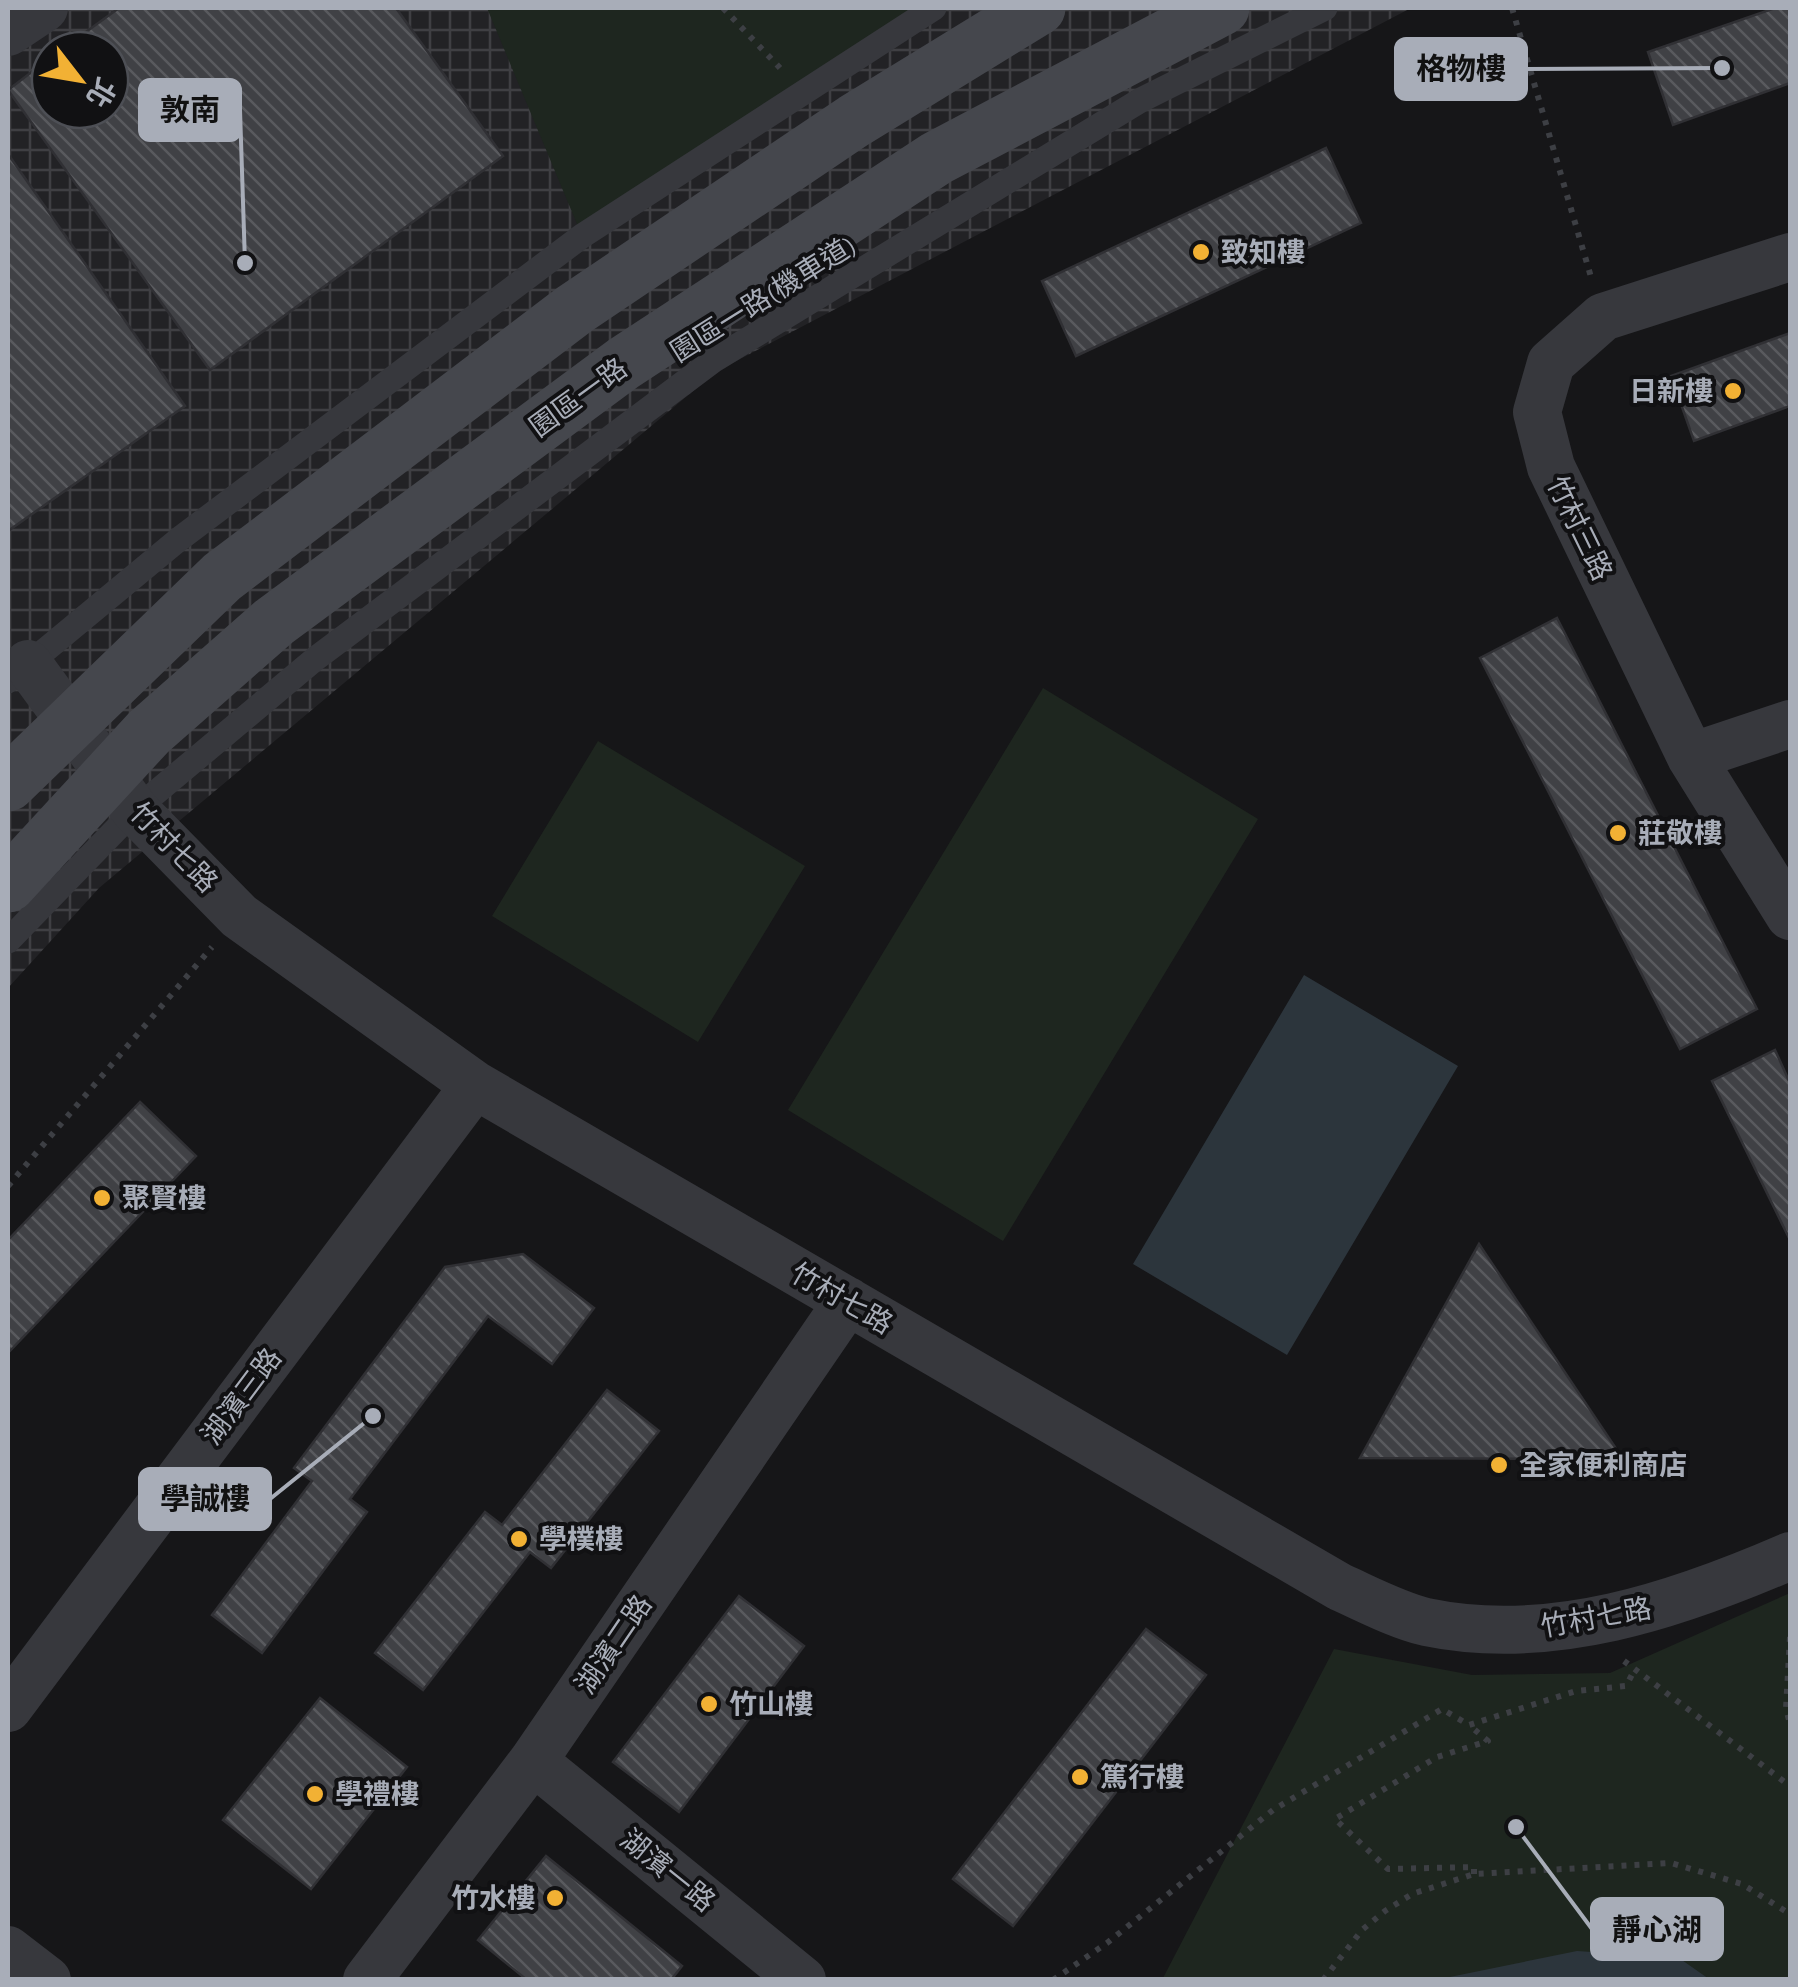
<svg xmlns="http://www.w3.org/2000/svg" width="1798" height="1987" font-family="'Alegreya Sans','Noto Sans TC',sans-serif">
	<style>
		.industrial { fill: url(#industrial-grid); fill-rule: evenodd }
		.green { fill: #1e261f }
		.water { fill: #2c353c }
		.building { fill: url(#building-back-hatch); stroke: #303034; stroke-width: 2.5 }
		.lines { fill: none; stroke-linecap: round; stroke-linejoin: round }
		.path { stroke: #3d3f44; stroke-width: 6; stroke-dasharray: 5 8; stroke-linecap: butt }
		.lane { stroke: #37383d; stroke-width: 25 }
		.street { stroke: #37383d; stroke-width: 48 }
		.secondary { stroke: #45474d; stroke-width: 55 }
		.poi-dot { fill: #f2b134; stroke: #111113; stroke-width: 4 }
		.labels { text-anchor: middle; stroke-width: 8; stroke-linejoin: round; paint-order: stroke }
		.poi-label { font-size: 28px; font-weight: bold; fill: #a8adb8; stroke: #111113; text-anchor: start }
		.street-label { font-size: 28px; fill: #a8adb8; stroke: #111113 }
		.leader { fill: none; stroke: #a8adb8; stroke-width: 4 }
		.callout-dot { fill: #a8adb8; stroke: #111113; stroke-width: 4 }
		.callout { fill: #a8adb8; stroke: #a8adb8; stroke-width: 4 }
		.callout-label { font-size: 30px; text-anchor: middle; font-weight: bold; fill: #111 }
	</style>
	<defs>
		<pattern id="industrial-grid" width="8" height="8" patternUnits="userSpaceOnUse" patternTransform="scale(2.5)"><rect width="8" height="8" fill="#222225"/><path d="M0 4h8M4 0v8" fill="none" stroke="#3f3f43"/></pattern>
		<pattern id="building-back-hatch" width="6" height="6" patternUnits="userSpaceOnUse" patternTransform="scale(2.5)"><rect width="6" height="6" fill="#404145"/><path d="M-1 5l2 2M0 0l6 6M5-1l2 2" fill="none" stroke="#595a5e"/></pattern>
	</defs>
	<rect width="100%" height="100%" fill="#161618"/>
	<path class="industrial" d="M8,8H1411L717,371L99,888L8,988ZM50,50H110V110H50Z"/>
	<path class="green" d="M487,8H934L582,236Z
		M1043,688L1258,819L1003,1241L788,1110Z
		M598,741L805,866L698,1042L492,916Z
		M1790,1593V1979L1162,1980L1334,1649L1472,1675L1610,1673Z"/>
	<path class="water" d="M1304,975L1458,1066L1287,1355L1133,1264Z
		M1577,1951L1679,1958L1709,1979H1440Z"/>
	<path class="building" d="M119,8H396L503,156L210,370L8,90L50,58V110H110V50H61Z
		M1775,8H1790V83L1673,125L1648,52Z
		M1326,148L1361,223L1076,356L1042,281Z
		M8,154L185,406L8,531Z
		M1790,333V406L1694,441L1671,376Z
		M1557,618L1757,1009L1680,1049L1480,658Z
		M1775,1050L1790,1083V1240L1712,1081Z
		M140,1102L196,1156L8,1353V1240Z
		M1479,1244L1623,1459L1360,1458Z
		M523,1254L594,1308L552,1364L488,1316L350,1499L367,1512L262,1653L212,1615L312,1481L294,1468L445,1267Z
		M607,1390L659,1431L551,1568L530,1552L423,1690L375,1653L485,1512L502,1525Z
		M739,1596L804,1646L679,1812L613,1762Z
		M1146,1629L1206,1675L1013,1926L953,1879Z
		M320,1698L407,1767L311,1889L223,1820Z
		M546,1856L682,1966L671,1980H527L478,1940Z"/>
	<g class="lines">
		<path class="path" d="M723,8L780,68
			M1512,8L1591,277
			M8,1186L212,947
			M1790,1637L1786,1708L1790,1724
			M1624,1661L1790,1786
			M1474,1874V1867L1388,1869L1335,1819L1437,1757L1488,1741L1469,1725L1576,1691L1626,1686L1635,1669
			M1053,1980L1107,1943L1273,1810L1442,1709L1469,1725
			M1323,1980L1362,1930L1385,1911L1412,1894L1474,1874L1671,1863L1742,1884L1790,1914"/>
		<path class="lane" d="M8,681L178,540L582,236L934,8
			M8,941L135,810L315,659L714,360L1141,100L1325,8"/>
		<path class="street" d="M8,32L44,8
			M1790,257L1603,317L1551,363L1537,412L1551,467L1691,757L1790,916
			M28,664L135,810L239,916L475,1085L1340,1587C1367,1599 1397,1615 1426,1622C1551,1648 1677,1605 1790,1556
			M1691,757L1790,724
			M8,1708L475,1085
			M533,1761L802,1980
			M8,1950L47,1980
			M367,1980L533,1761L848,1301"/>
		<path class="secondary" d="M8,784L222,577L575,309L854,121L1038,8
			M8,885L149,732L274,622L624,363L937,158L1222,8"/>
	</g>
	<g class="poi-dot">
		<circle cx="1201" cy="252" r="10"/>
		<circle cx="1733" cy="391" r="10"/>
		<circle cx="1618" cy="833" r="10"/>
		<circle cx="102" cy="1198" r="10"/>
		<circle cx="1499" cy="1465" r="10"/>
		<circle cx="519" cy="1539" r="10"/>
		<circle cx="709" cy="1704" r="10"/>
		<circle cx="1080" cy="1777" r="10"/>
		<circle cx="315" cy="1794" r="10"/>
		<circle cx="555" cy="1898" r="10"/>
	</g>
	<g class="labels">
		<g class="poi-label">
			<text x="1221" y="262">致知樓</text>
			<text x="1713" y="401" text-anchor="end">日新樓</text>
			<text x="1638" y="843">莊敬樓</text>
			<text x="122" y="1208">聚賢樓</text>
			<text x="1519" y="1475">全家便利商店</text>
			<text x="539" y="1549">學樸樓</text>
			<text x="729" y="1714">竹山樓</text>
			<text x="1100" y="1787">篤行樓</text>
			<text x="335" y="1804">學禮樓</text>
			<text x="535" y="1908" text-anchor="end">竹水樓</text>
		</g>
		<g class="street-label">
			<text transform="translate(763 298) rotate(-32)" y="10">園區一路(機車道)</text>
			<text transform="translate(578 397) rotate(-36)" y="10">園區一路</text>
			<text transform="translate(1580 528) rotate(64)" y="10">竹村三路</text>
			<text transform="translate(174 847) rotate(46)" y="10">竹村七路</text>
			<text transform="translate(842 1298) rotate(30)" y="10">竹村七路</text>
			<text transform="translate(241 1396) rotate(-53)" y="10">湖濱三路</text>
			<text transform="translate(1596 1617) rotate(-10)" y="10">竹村七路</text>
			<text transform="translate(613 1644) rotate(-56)" y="10">湖濱二路</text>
			<text transform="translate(668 1870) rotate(39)" y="10">湖濱一路</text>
		</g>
	</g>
	<path class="leader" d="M1722 68L1526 69M245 263L240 110M373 1416L270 1499M1516 1827L1592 1929"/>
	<g class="callout-dot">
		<circle cx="1722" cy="68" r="10"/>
		<circle cx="245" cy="263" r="10"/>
		<circle cx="373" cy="1416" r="10"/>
		<circle cx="1516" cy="1827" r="10"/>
	</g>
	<g class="callout">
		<rect x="1396" y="39" width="130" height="60" rx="10"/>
		<rect x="140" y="80" width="100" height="60" rx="10"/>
		<rect x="140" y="1469" width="130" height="60" rx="10"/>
		<rect x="1592" y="1899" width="130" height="60" rx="10"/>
	</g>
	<g class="callout-label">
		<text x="1461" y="79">格物樓</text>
		<text x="190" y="120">敦南</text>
		<text x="205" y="1509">學誠樓</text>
		<text x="1657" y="1940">靜心湖</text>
	</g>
	<rect width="1798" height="1987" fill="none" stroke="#a8adb8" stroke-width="20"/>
	<g transform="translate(80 80) rotate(121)"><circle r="48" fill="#111113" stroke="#4d4f55" stroke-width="2.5"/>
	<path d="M0-8L18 38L0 25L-18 38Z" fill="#f2b134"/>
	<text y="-15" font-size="28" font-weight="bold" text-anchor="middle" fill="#a8adb8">北</text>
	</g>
</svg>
